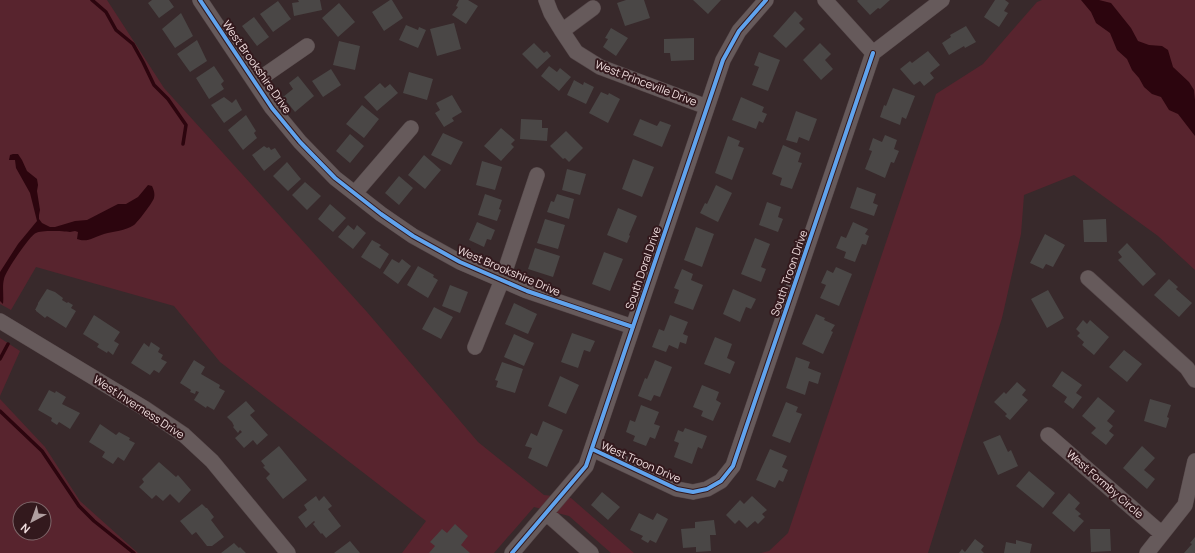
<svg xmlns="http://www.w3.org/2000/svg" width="1195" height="553" font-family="Manrope,sans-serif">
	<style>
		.green { fill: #58242e; fill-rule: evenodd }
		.water { fill: #2c050e }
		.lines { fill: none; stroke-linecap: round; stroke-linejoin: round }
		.stream { stroke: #2c050e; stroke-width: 3.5 }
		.building { fill: #4a4746 }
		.minor-casing { stroke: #554749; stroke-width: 16 }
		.minor { stroke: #665a5b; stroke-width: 15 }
		.cycleway-casing { stroke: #33191d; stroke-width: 6 }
		.cycleway { stroke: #60a3ed; stroke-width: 4 }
		.labels { text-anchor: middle; stroke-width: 4; stroke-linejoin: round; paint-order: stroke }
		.street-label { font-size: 11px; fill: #f1dedf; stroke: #33191d }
	</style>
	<rect width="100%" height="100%" fill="#38292b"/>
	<path class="green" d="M0,0H107L164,88L367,312L478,442L544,495L571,498L634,553H611L569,516L534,507L494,553H402L426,521L220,362L174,306L36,267L11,310L0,304Z
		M1042,0H1195V270L1158,236L1074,175L1024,195L1021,234L1002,318L928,553H761L769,551L788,533L936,94L983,64L1037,2Z
		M0,338L20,351L0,396Z
		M0,399L45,447L80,501L138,553H0ZM20,509H44V533H20Z"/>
	<path class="water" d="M1081,0H1099L1111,3L1131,28L1138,41L1149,45L1162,46L1168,50L1173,67L1189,82L1194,90L1195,100V136L1178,114L1169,110L1161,97L1152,94L1144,87L1139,78L1132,70L1127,59L1117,50L1110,33L1096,23L1091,12Z
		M13,154H18L22,160L27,171L37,179L38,185L37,191L40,210L39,215V219L42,223L50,227H55L75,221L87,220L118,204H126L138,197L148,185L152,186C154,190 155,194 154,198C153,202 137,223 134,225C125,231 114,231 104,234C94,237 87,243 77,239L78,232L75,231L70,232C63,231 41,230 36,233C30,235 5,272 4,279C2,287 4,296 3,304L0,301V272L18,244L37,221L30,193L16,168L15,160H9L10,155Z"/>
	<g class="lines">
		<path class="stream" d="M92,0L106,12L116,30L133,44L143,62L154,85L168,99L186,125L183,144
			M0,359L8,344
			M0,411L42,451L79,506L94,521L134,553"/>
	</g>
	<path class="building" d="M152,0H169L174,7L159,18L148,3Z
		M298,0H320L322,10L294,16L292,3L299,2Z
		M390,0H392L403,18L384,31L372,12Z
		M459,0H468L478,6L466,24L452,15L458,7L456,6Z
		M626,0H644L650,18L625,26L617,3Z
		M693,0H721L708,14Z
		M858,0H890L880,9L878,8L870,15L857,1Z
		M995,0H1005L1009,3L1004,11L1008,13L999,27L984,17Z
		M278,1L291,19L273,32L260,14Z
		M339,3L355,22L338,37L322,18Z
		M795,11L803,19L799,23L805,29L786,48L773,36Z
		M181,13L193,36L175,48L162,29Z
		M254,17L269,37L257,46L242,26Z
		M454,23L461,49L437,56L430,29Z
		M406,25L418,30L419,27L426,30L418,48L399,40Z
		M966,26L976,42L965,48L964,46L949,55L942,43L951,37L950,35Z
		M611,28L628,38L616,56L603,47L608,39L605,38Z
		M694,38V60L671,61L670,53H664V39Z
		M197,40L207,61L190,72L177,54Z
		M339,41L360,46L355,70L333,65Z
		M534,43L544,53L547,51L551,56L537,69L522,54Z
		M820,43L831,54L825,60L833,69L821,80L803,60Z
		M928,51L940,65L930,73L934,78L924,86L920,81L914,85L900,69L910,61L912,63Z
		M759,52L780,60L768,91L752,85L759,67L754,65Z
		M214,66L224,81L221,84L224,89L209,99L196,78Z
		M549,66L557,72L560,68L571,77L559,91L541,76Z
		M331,69L341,85L323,97L312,81Z
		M409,72L433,79L427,100L403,93Z
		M298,76L314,96L295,112L283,97L293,89L289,83Z
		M574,80L583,85L584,82L594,87L586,104L567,95Z
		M380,83L385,88L390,84L398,93L377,111L364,97Z
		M893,88L915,96L906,119L902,117L900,125L880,117L884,105L886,106Z
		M601,92L608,95L609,93L620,99L608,123L589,113Z
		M452,95L462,112L452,118L454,121L444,127L435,113L440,110L436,103Z
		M224,97L232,103L236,99L242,110L224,123L211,105Z
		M741,97L764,107L762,112L767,114L763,123L759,121L756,129L732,120Z
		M362,105L379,119L364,138L346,124Z
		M796,111L817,119L809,141L799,137L797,143L786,140Z
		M246,115L256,131L254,133L257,138L243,150L228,130Z
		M521,119L542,120V128H548L547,141L520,139Z
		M640,119L657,126L660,121L671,125L662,147L633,135Z
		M501,128L515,140L511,144L514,147L501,161L484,146Z
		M566,131L583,148L569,162L565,158L563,159L550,146Z
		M443,133L463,142L451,165L431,155Z
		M350,134L364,146L350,163L336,151Z
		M885,135L897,140L894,149L899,151L894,163L891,162L885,178L865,169L872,151L869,150L873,138L882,142Z
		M728,136L740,141L738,146L744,148L732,180L715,173Z
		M783,145L801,153L798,162L802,163L792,189L780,185L782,178L772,174Z
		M264,146L267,148L269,147L271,150L275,148L281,157L264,171L252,155Z
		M424,155L441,170L425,189L408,175Z
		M633,159L654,167L642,197L622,189Z
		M482,161L502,167L495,190L476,185Z
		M287,162L301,179L288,191L273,176Z
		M567,169L586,174L580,195L562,190Z
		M399,176L413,188L399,205L385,193Z
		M305,182L321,196L307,210L292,195Z
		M716,185L732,193L718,222L700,213L705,203L707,204Z
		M857,187L876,194L873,203L878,205L874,216L850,208Z
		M485,194L502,200L499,209L501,210L497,221L478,215Z
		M557,194L574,199L569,219L547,212L551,201L554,202Z
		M767,202L781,207L778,217L783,219L778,232L759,225Z
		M330,204L346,218L333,232L318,219Z
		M618,208L637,216L629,235L630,236L627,243L607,235Z
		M545,219L565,225L558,249L537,243Z
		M1106,219L1107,242H1084L1083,220Z
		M477,222L495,230L491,240L487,239L484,247L469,240Z
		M853,222L868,229L865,234L869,236L866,245L862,244L855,262L844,258L846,252L836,248L841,236L846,238Z
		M348,225L354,230L357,225L366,233L353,249L338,237Z
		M696,227L714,234L702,267L684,260Z
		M1045,234L1065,245L1053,267L1046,264L1043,269L1030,263Z
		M755,238L770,244L761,267L766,269L761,282L741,274Z
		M372,240L381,245L379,247L389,254L380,269L361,257Z
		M1127,243L1156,274L1143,286L1118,260L1122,257L1118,252Z
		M535,248L560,256L553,277L528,269Z
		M604,252L623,259L610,291L592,284Z
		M392,259L399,263L402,259L411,266L398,284L383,273Z
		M418,266L434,275L433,277L438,280L428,298L407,285Z
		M836,267L852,274L839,306L820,298L826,285L821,283L827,270L833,273Z
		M682,269L693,274L691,280L703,285L693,310L674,303L679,290L674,288Z
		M1169,279L1178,287L1176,289L1192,303L1179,317L1154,295Z
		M450,285L468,292L460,313L442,306Z
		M47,289L55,292L63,298L62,300L67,303L68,302L73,305L71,308L76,311L66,328L47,316L45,318L36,311V310H35L38,304V303Z
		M733,289L756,299L751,309L746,307L740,322L723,314Z
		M1048,290L1064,318L1047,328L1031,299Z
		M514,303L537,314L528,334L505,324Z
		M434,307L453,317L441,339L422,329Z
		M816,314L825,318L824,320L835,325L831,331L833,332L823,354L802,344Z
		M94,315L120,332L114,341L119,344L113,355L108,351L107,353L97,347L99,344L83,334Z
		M670,315L688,322L683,334L688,336L686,344L680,342L678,349L669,345L666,352L652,347L659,329L664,331Z
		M1083,320L1087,324L1090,320L1109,337L1094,355L1082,345L1084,342L1077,336L1080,333L1076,329Z
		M572,333L595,341L590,352L584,350L578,368L561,362Z
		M514,334L534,343L524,366L504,357Z
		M715,337L732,344L727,358L735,362L730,374L704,364Z
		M151,342L160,348L158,352L163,355L161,359L167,362L159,373L154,370L150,375L131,363L144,343L149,347Z
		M1124,350L1142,364L1127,382L1109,367Z
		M796,357L810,362L808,368L821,373L818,384L809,381L805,395L786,388Z
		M194,360L205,367L201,374L220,385L219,388L225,391L214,410L207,406L206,408L194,400L199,392L196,391L195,394L190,392L191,390L180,383Z
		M655,360L672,367L660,397L654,395L651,401L638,396L645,378L647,379Z
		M502,362L523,369L515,393L496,387L498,381L495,380Z
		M1062,371L1082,385L1076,393L1082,397L1073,409L1064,402L1067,397L1052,386Z
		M560,376L579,385L566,414L548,406Z
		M1017,382L1026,390L1022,395L1028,400L1010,420L1005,416L1007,414L994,402L1004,392L1006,394Z
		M702,385L719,392L716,400L721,403L713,421L701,416L703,411L693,407Z
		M49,390L55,393L56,391L66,397L62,404L80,413L70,429L59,422L57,425L51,421L52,418L38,410Z
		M1098,397L1115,411L1107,421L1113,426L1109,431L1114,435L1106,445L1091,433L1096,428L1082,416Z
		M1150,399L1171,405L1167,417L1169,418L1166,428L1144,421Z
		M246,401L255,411L250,415L268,435L257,445L253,440L244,448L235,438L242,432L240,430L238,433L233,427L234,426L232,422L227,417Z
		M786,402L798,407L796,412L802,414L790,443L772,436Z
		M641,405L659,412L654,424L660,426L655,439L650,437L646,446L633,441L635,436L626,432L630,420L635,422Z
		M543,421L563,430L547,467L528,458L532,448L525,446L531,433L537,436Z
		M100,424L116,435L119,432L130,438L129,440L135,443L124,461L118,457L113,464L102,457L105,452L89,442Z
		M685,428L707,436L702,449L698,447L692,464L674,457L679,443L674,441L678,430L683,432Z
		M1000,435L1008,452L1011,450L1018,466L998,475L983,442Z
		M279,446L307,480L283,499L266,478L270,474L263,467L265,466L261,461Z
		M1142,446L1155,458L1144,470L1155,479L1147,489L1123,468Z
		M770,449L787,456L782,467L788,470L783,482L779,480L775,488L756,480Z
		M159,462L176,477L178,475L191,490L179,503L170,494L163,501L156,495L152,499L139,487L144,482L142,479Z
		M1029,471L1055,493L1043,508L1016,486Z
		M602,492L620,507L608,520L591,505Z
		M1069,493L1080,503L1075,509L1081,514L1078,516L1084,521L1074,532L1052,513Z
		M316,496L319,501L324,496L332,506L328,509L341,526L326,538L322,533L321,534L313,524L315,522L314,521L306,528L298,517L307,510L304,505Z
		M752,496L767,510L762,514L765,517L758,524L755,521L747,528L739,520L735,524L726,515L740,500L744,504Z
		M202,504L206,508H207L214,517L211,520L224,537L212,546H207L196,532L192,535L180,521Z
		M639,513L653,520L657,513L668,519L656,543L650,540L648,543L641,539L643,536L630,530Z
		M714,520L716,535H710L711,551L696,552V547L683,548L681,529L695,528V522Z
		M455,524L468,536L461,545L470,553H429L435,546L430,542L442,529L447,533Z
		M1090,529H1110L1111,551L1091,552Z
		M1195,537V553H1184L1192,544L1190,543Z
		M975,539L984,546L981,550L984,553H959L962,549L965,552Z
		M1016,540L1032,544L1030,553H1004L1006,542L1016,544Z
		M350,541L360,553H334Z
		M234,543L239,548L240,547L246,553H221Z"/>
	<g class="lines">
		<g class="minor-casing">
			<path id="minor" d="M200,0L272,108L300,142L335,178L381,214L413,236L460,262L527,291L633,327
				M546,0L551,13L562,31L576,52L600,67L707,107
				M825,0L873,53
				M562,31L593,8
				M873,53L942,0
				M255,82L307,46
				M355,193L411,128
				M1088,278L1187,368L1195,380
				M0,321L144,408L184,435L212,461L288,553
				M475,347L502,280L537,175
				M1048,435L1162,534
				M592,449L677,489L693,492L707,489L721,481L733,466L873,53
				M546,513L591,553
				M512,553L586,466L723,60L739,31L766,0
				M1147,553L1185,505L1195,461"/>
		</g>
		<use href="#minor" class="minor"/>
		<g class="cycleway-casing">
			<path id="cycleway" d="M200,0L272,108L300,142L335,178L381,214L413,236L460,262L527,291L633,327
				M592,449L677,489L693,492L707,489L721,481L733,466L873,53
				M512,553L586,466L723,60L739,31L766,0"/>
		</g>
		<use href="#cycleway" class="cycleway"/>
	</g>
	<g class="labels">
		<g class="street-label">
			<text transform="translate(257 67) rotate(55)" y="4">West Brookshire Drive</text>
			<text transform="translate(646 83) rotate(21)" y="4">West Princeville Drive</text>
			<text transform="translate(643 268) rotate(-71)" y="4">South Doral Drive</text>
			<text transform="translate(509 271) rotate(23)" y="4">West Brookshire Drive</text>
			<text transform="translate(789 273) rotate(-71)" y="4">South Troon Drive</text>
			<text transform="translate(139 407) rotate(33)" y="4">West Inverness Drive</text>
			<text transform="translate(641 462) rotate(24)" y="4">West Troon Drive</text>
			<text transform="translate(1105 484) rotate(41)" y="4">West Formby Circle</text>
		</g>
	</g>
	<g transform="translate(32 521) rotate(221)"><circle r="19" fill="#33191d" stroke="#7f686b"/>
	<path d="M0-3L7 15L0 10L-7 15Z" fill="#b09fa0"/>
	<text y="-6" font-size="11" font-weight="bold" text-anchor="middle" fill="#f1dedf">N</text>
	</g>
</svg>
